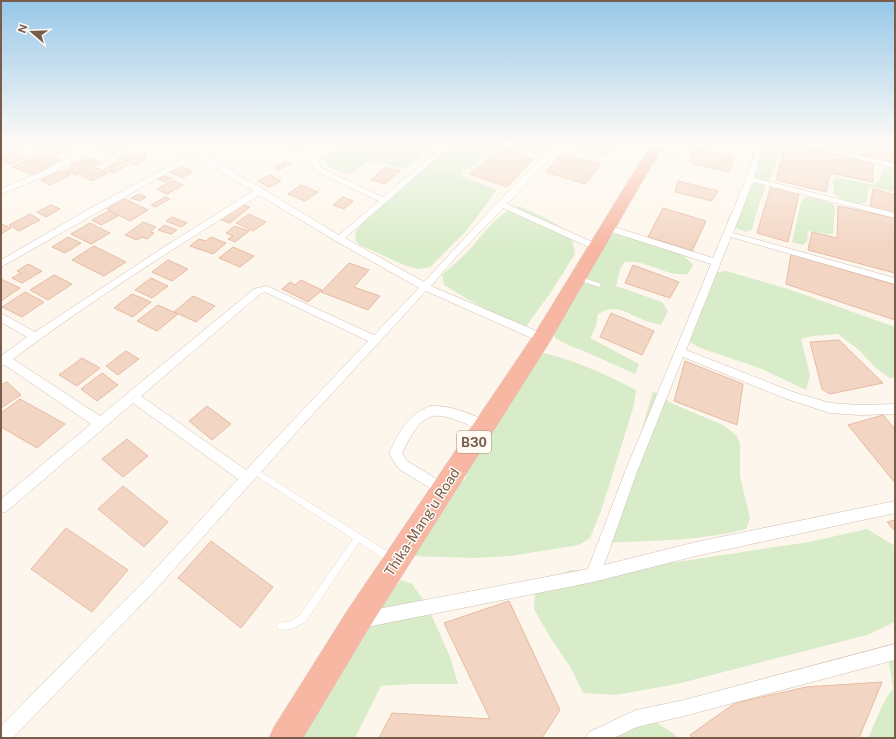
<svg xmlns="http://www.w3.org/2000/svg" width="896" height="739" font-family="'Public Sans',sans-serif">
	<style>
		.green { fill: #d8ecc9 }
		.building { fill: #f3d5c3; stroke: #e6bba3 }
		.lines { fill: none; stroke-linecap: round; stroke-linejoin: round }
		.lane-casing { stroke: #d1beb0; stroke-width: 0.5 }
		.street-casing { stroke: #d1beb0; stroke-width: 1 }
		.highway-casing { stroke: #dad1cd; stroke-width: 1 }
		.lane { fill: #fff; fill-rule: evenodd }
		.street { fill: #fff; fill-rule: evenodd }
		.highway { fill: #f7b7a3; fill-rule: evenodd }
		.labels { text-anchor: middle; stroke-width: 3; stroke-linejoin: round; paint-order: stroke }
		.shield { fill: #fffaf3; stroke: #a28b7f; stroke-width: 1 }
		.shield-label { font-size: 13px; font-weight: bold; fill: #7a5c4d }
		.street-label { font-size: 14px; fill: #7a5c4d; stroke: #fffaf3 }
	</style>
	<rect width="100%" height="100%" fill="#fdf6ec"/>
	<path class="green" d="M344,143H434L404,170L384,163L367,162L355,171L345,174L329,167L325,161V158Z
		M448,143H490L493,150L478,162L461,172L464,177L497,190L466,231L430,267L418,269L404,265L360,245L356,241L355,233L363,222Z
		M515,143H551L539,154C529,154 522,151 514,146Z
		M779,143C781,162 768,179 762,196C758,207 755,218 752,229L746,232L728,225L727,221L747,180L755,144Z
		M806,143H851L857,147L855,155Z
		M895,168V192L869,187L866,202C854,206 844,201 834,194L833,181L837,177L874,185L878,181L883,169Z
		M814,197L833,204L835,209L833,234H828L808,231L807,241L803,245L792,242L801,202L804,198Z
		M518,206C531,211 565,225 571,238C573,243 574,249 575,254L551,292L525,328L478,305L444,285L442,275C452,266 463,257 472,247C485,232 498,213 518,206Z
		M620,233L683,255L693,265L688,274C665,277 647,259 625,262L620,269L616,286L662,302L668,311L661,325C654,323 646,322 639,318C624,311 614,304 598,314L596,326L590,338L639,364L635,374L586,352L568,345L555,338L552,329L610,235Z
		M726,271L788,289L895,327V378H889L875,367L860,351L838,334L813,336L801,339L810,375L806,390L762,369L698,347L683,338L712,273Z
		M539,352C573,359 605,374 636,390L634,405L602,508L590,538L579,545L510,556L476,558L411,556L450,493L466,478L468,466Z
		M653,391L671,403L723,425L736,435L740,443V476L750,518L746,529C701,541 655,540 609,543Z
		M867,529L895,546V622L867,635L677,684L616,695L583,693L571,668L550,637L534,609L535,587L570,570L592,571L677,562L809,542Z
		M401,580L412,584L427,605L450,657L458,684H413L381,686L355,738H296L387,597Z
		M895,652V738H868L885,700L893,688L888,657Z
		M655,722L673,733L678,738H603L611,730Z"/>
	<path class="building" d="M3,143H29L14,150Z
		M46,143H62L72,147L56,155L37,148Z
		M113,143H124L128,145L113,153L102,149Z
		M210,143H229L224,147L209,144Z
		M279,143H306L296,150Z
		M569,143H615L606,155Z
		M786,143L873,163V182L830,173L826,192L776,180Z
		M866,143H888V149L895,150V165L865,157Z
		M391,144L409,150L397,158L379,152Z
		M502,148L534,159L507,187L470,174Z
		M691,148L734,157L729,172L690,163Z
		M13,152L25,157L10,164L1,161V158Z
		M128,152L134,154L138,152L147,156L142,158L146,159L135,165L117,158Z
		M39,153L62,160L34,175L12,167Z
		M561,154L601,164L585,184L546,172Z
		M89,157L101,163L76,175L67,170L73,168L70,166Z
		M118,161L128,165L114,173L104,169Z
		M285,161L291,163L279,170L273,168Z
		M180,166L193,171L183,178L169,172Z
		M386,167L400,171L385,184L371,180Z
		M97,168L108,173L92,181L81,175Z
		M62,170L71,174L50,185L41,180Z
		M270,175L281,181L269,187L258,181Z
		M165,176L171,178L165,182L158,179Z
		M173,180L183,185L167,194L157,189Z
		M678,181L718,191L712,201L675,192Z
		M301,185L318,192L305,201L288,194Z
		M771,186L799,194L788,242L757,233Z
		M873,189L895,195V214L870,207Z
		M139,194L146,197L140,201L131,198Z
		M166,197L170,199L155,207L151,205Z
		M343,197L353,201L344,209L333,205Z
		M125,199L148,210L130,221L107,209Z
		M239,203L250,207L230,223L219,219Z
		M51,205L60,209L46,217L37,212Z
		M838,206L895,218V273L808,250L812,232L837,238Z
		M663,208L706,221L692,251L648,237Z
		M109,211L118,216L101,225L92,220Z
		M30,214L40,220L19,231L9,225Z
		M249,214L266,222L253,231L236,223Z
		M172,217L187,223L181,227L166,221Z
		M143,222L156,227L150,232L154,233L147,239L142,237L137,240L125,235Z
		M90,223L110,233L91,244L71,234Z
		M1,224L11,228L1,234Z
		M164,225L177,230L171,234L158,230Z
		M235,226L249,231L235,242L228,239L233,236L226,233Z
		M68,237L81,243L65,253L52,247Z
		M211,237L226,243L213,254L190,246L199,239L206,241Z
		M94,246L126,262L104,276L72,260Z
		M233,247L254,256L240,267L219,258Z
		M791,254L895,285V320L786,284Z
		M168,260L188,269L172,281L152,272Z
		M349,263L369,270L354,287L380,296L368,310L321,292Z
		M28,264L42,271L22,283L12,278L21,273L17,271Z
		M633,265L679,282L670,298L625,283Z
		M54,275L72,284L48,300L30,290Z
		M151,278L168,286L152,298L135,290Z
		M1,279L20,288L1,301Z
		M301,280L322,290L308,302L282,289L290,282L295,285Z
		M25,292L44,302L22,317L2,307Z
		M132,294L151,302L133,317L114,308Z
		M193,296L215,306L196,322L174,312Z
		M158,305L178,314L157,331L137,321Z
		M611,313L654,331L642,355L600,337Z
		M839,340L883,383L830,394L822,389L810,342Z
		M126,351L139,359L118,375L106,366Z
		M82,358L100,368L77,386L59,375Z
		M685,361L743,384L737,425L674,401Z
		M102,373L118,385L97,401L81,389Z
		M7,382L21,395L1,408V385Z
		M20,399L65,424L37,448L1,427V413Z
		M207,406L231,424L212,440L189,421Z
		M883,415L895,429V483L848,425Z
		M127,439L148,456L123,477L102,459Z
		M123,486L168,522L144,547L98,509Z
		M895,520V531L887,522Z
		M66,528L128,570L92,612L31,569Z
		M211,541L273,587L241,628L178,578Z
		M509,601L560,710L542,738H379L392,713L490,719L444,623Z
		M882,682L859,738H692L690,735L735,703L806,687Z"/>
	<g class="lines">
		<g class="lane-casing">
			<path id="lane" d="M859,143H863L860,157L858,158L856,157Z
				M654,150L676,155L681,163C670,170 658,168 646,164V162H647C658,166 666,167 677,163L674,157L654,152Z
				M578,276L601,284V285L599,287L576,279V278Z
				M254,468L393,555L394,558L393,561L390,562L387,561L359,542L306,621L292,629L281,630L278,629L277,626L278,623L291,621L300,615L353,539L252,473L251,471L252,469Z"/>
		</g>
		<g class="street-casing">
			<path id="street" d="M93,143H102L49,175L1,194V189L43,171Z
				M197,143H204V152L211,158L339,235L379,201L315,171L311,161C318,151 328,143 340,143L319,161L321,168L383,197L446,143H454L345,238L424,282L498,202L557,143H564L507,204L599,245L600,247L596,250L593,249L503,208L455,258L431,286L546,335L547,338L546,341H538L426,291L302,426L159,586L13,738H1V726L149,576L238,479L133,403L6,512L1,513V499L91,424L5,365L1,366V356L27,337L1,322V313L35,332L164,247L253,191L205,162L199,155L1,267V260L89,209L197,151ZM259,195L336,241L419,288L374,335L269,287L266,286L254,289L100,416L13,359C92,300 176,247 259,195ZM265,292L368,341L246,470L141,396L260,294Z
				M727,143H739L756,148L757,143H764L754,178L895,213V218L753,182L733,233L895,278V284L731,237L686,350L793,392L830,403L859,405L895,404V414L859,415L830,413L787,399L683,357L637,472L604,565L696,542L895,501V513L696,556L593,582L362,628L357,625L354,620L357,615L362,612L588,569L625,472L711,264L605,230L604,228L608,225L611,226L713,258L746,179L755,152Z
				M794,143H808L895,164V168Z
				M431,406C452,405 470,414 489,422L491,426L489,430L485,431C439,415 428,399 402,453L407,461L448,486L450,490L448,494L443,496L399,469L389,454C399,432 407,414 431,406Z
				M895,644V660L684,716L637,727L614,738H586L589,732L636,710L684,700Z"/>
		</g>
		<g class="highway-casing">
			<path id="highway" d="M653,143H666L643,180L549,343L367,631L303,738H269L274,727L347,611L535,333L629,180Z"/>
		</g>
		<use href="#lane" class="lane"/>
		<use href="#street" class="street"/>
		<use href="#highway" class="highway"/>
	</g>
	<linearGradient id="sky" x2="0" y2="1"><stop stop-color="#97c7e8"/><stop offset="0.58" stop-color="#fefbf6"/><stop offset="1" stop-color="#fefbf6" stop-opacity="0"/></linearGradient>
	<rect width="896" height="247" fill="url(#sky)"/>
	<g class="labels">
		<rect class="shield" x="457" y="431" width="34" height="22" rx="3"/>
		<g class="shield-label">
			<text x="474" y="447">B30</text>
		</g>
		<g class="street-label">
			<text transform="translate(422 522) rotate(-57)" y="5">Thika-Mang'u Road</text>
		</g>
	</g>
	<rect width="896" height="739" fill="none" stroke="#7a5c4d" stroke-width="4"/>
	<g transform="translate(32 32) rotate(289)" stroke="#fffaf3" stroke-width="3" paint-order="stroke">
	<path d="M0-3L7 15L0 10L-7 15Z" fill="#7a5c4d"/>
	<text y="-6" font-size="11" font-weight="bold" text-anchor="middle" fill="#7a5c4d">N</text>
	</g>
</svg>
